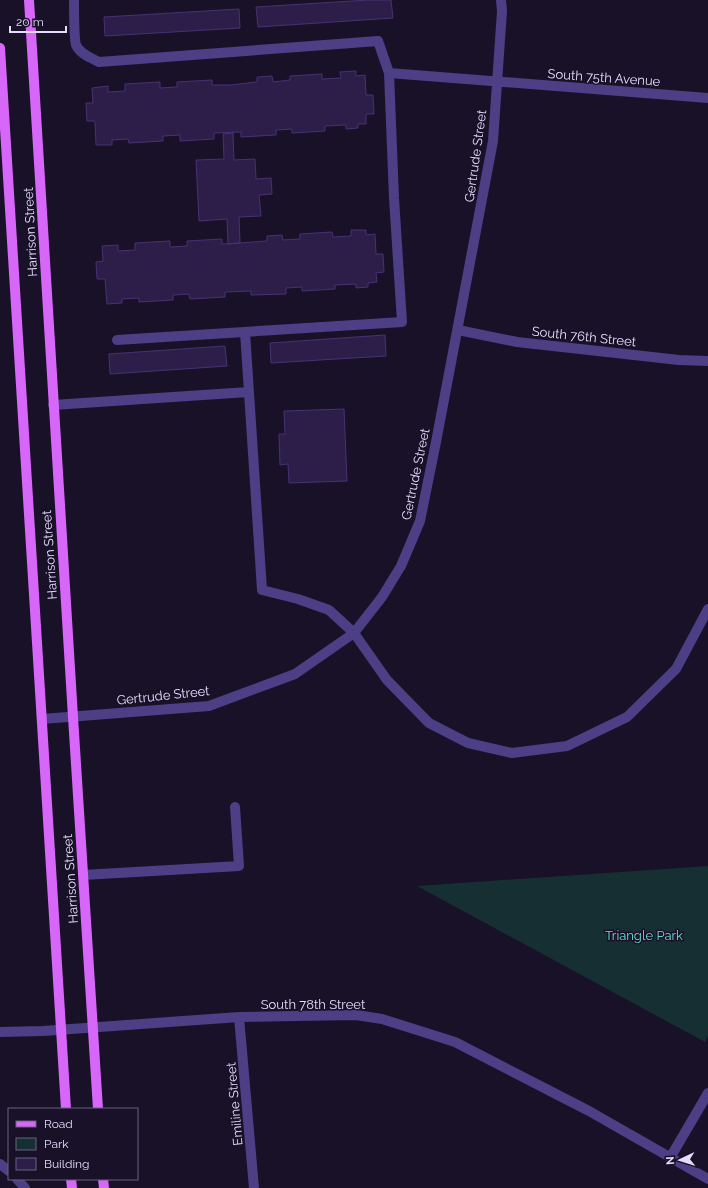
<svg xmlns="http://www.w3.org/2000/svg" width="708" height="1188" font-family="Raleway,sans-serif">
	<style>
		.green { fill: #152f32 }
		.building { fill: #2d1e49; stroke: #483173 }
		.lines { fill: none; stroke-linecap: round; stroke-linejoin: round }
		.minor { stroke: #4c3f85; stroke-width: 10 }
		.major { stroke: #d767f8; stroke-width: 10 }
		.labels { text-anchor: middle; stroke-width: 3; stroke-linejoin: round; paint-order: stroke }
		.street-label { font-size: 13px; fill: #e4dbfd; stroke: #191128 }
		.park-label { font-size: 13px; fill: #68dbd0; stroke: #191128 }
	</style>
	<rect width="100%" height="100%" fill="#191128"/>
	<path class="green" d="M708,866V1036L705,1042L417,886Z"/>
	<path class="building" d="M368,0H391L393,18L258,27L256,7Z
		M239,9L240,28L105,36L104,17Z
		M356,71V76L365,75L366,95H373L374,114H366V124H358V128L346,129V125L325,126V131L292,133V129L276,130V135L241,137V132L214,133V139L180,141V135L163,136V141L129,143L128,139L112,140V145H96L95,121H87L86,103H93L92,88L108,86V92L125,91V84L160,82V88L177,87V82L212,80V85H230L257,82V77L272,76L273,82L290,80V76L322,74V79L341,78L340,72Z
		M233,133L234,160L255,159L256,179L271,178L272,194L259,195L261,216L239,217L240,243L228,244L227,219L199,221L196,160L224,159L223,134Z
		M351,230H366V235L375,234L376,254H383L384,272L376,273L377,282L368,283V287L356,288V284L335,285V289L302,291V287L286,288V294L251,295V291L225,292V297L190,299L189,294L173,295V300L139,302V298L122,299V303L107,304L105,279H97L96,262L103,261L102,246L118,245V251L135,250V243L170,241V247L187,246V241L222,239V244L240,243L267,241V236L282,235L283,240L300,239V234L332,232L333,237L351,236Z
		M385,335L386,356L271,363L270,343Z
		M225,346L227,366L110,374L109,354Z
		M344,409L347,481L289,483L288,464L280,465L279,434H285L284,411Z"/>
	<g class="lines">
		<path class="minor" d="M74,0C74,10 74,38 76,45C80,54 91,58 99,62L378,41L389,73L708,98
			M458,330L517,342L679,360L708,361
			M245,332L262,590L298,599L329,610L354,633L387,680L429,723L468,743L512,753L567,746L627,717L676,669L708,609
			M117,340L402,322L394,198L389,73
			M53,405L248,392
			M42,719L209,706L295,674L354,633L382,597L401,566L420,521L436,442L493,141L502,11L501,0
			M83,875L239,866L235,807
			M239,1017L254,1188
			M0,1032L43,1031L239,1017L356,1015L382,1019L455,1042L589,1111L708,1179
			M670,1158L708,1093
			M0,1164L9,1171
			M17,1179L25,1188"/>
		<path class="major" d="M29,0L73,717L98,1109
			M0,48L66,1109
			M71,1179L72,1188
			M103,1179L104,1188"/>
	</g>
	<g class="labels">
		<g class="street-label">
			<text transform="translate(604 77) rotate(4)" y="5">South 75th Avenue</text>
			<text transform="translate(475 156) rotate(-82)" y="5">Gertrude Street</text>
			<text transform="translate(30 232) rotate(-93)" y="5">Harrison Street</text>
			<text transform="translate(584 336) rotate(6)" y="5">South 76th Street</text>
			<text transform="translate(415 474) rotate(-78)" y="5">Gertrude Street</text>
			<text transform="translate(49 555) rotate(-94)" y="5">Harrison Street</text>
			<text transform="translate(163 695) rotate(-6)" y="5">Gertrude Street</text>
			<text transform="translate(70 879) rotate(-94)" y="5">Harrison Street</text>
			<text x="313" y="1009">South 78th Street</text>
			<text transform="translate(234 1104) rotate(-95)" y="5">Emiline Street</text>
		</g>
		<g class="park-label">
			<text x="644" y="940">Triangle Park</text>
		</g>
	</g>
	<rect x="8" y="1108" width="130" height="72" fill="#191128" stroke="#6a627d"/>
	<rect x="16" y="1121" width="20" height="6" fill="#d767f8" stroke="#6a627d"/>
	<text x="44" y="1128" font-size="12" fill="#e4dbfd">Road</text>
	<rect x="16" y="1138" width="20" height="12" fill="#152f32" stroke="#6a627d"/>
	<text x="44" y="1148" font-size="12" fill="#e4dbfd">Park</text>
	<rect x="16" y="1158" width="20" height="12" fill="#2d1e49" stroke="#6a627d"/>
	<text x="44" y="1168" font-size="12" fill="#e4dbfd">Building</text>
	<g transform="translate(680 1160) rotate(266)" stroke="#191128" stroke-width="3" paint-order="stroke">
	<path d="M0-3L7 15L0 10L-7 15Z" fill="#e4dbfd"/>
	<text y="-6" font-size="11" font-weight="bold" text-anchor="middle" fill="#e4dbfd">N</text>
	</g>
	<path d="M10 26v6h56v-6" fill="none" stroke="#e4dbfd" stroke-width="2"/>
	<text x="16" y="26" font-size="12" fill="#e4dbfd" stroke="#191128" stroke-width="3" paint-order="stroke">20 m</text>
</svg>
